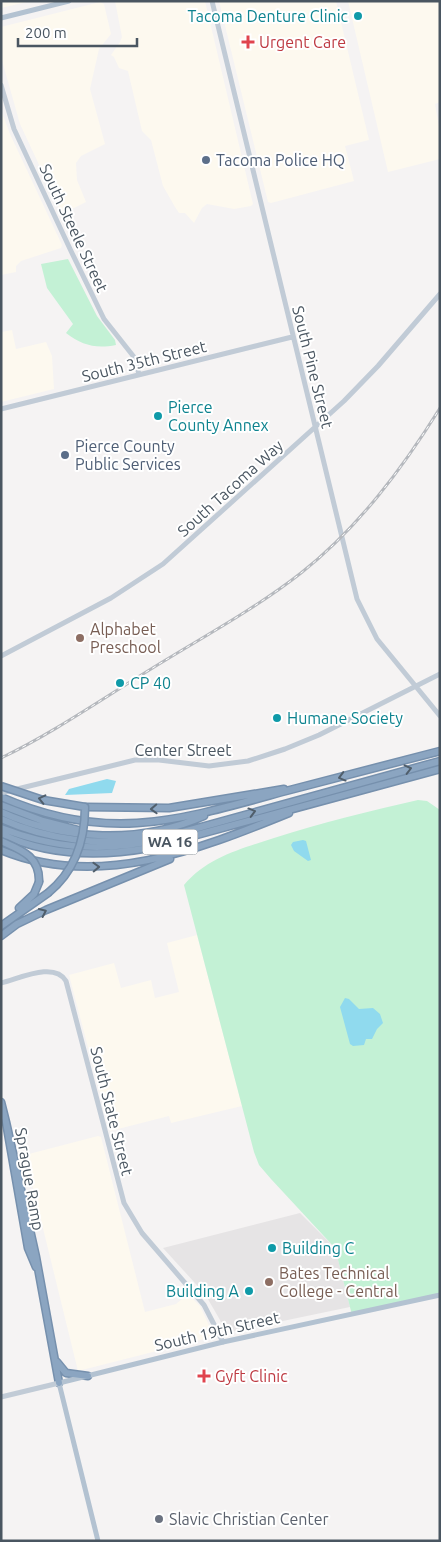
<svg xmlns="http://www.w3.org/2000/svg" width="441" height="1542" font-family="Ubuntu,sans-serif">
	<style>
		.commercial { fill: #fdf9ef }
		.education { fill: #e6e4e5 }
		.green { fill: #c3f1d5 }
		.water { fill: #90daee }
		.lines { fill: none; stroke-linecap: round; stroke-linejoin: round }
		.highway-casing { stroke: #7690ad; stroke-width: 9 }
		.secondary { stroke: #c1cbd6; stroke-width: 5 }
		.primary { stroke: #b3c2d1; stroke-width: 5 }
		.highway { stroke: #8ba5c1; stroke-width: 6 }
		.rail-casing { stroke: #b5b8bd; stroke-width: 3 }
		.rail { stroke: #fff; stroke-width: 1; stroke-dasharray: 4; stroke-linecap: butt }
		.highway-bridge-casing { stroke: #7690ad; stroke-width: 9; stroke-linecap: butt }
		.highway-bridge { stroke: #8ba5c1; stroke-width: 6 }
		.oneway { stroke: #505e6b }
		.culture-dot { fill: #0f9aa8; stroke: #fff; stroke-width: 2 }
		.health-dot { fill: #e0444e; stroke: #fff; stroke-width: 2 }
		.service-dot { fill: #5c6f8a; stroke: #fff; stroke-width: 2 }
		.education-dot { fill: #8d6e63; stroke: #fff; stroke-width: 2 }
		.worship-dot { fill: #6b7280; stroke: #fff; stroke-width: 2 }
		.labels { text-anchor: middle; stroke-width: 4; stroke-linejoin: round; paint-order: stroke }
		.shield { fill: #fff; stroke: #808990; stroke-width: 1 }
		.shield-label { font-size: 15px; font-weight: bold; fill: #4a5661 }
		.culture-label { font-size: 16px; fill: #0d838f; stroke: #fff; text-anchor: start }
		.health-label { font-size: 16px; fill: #be3a42; stroke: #fff; text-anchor: start }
		.service-label { font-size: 16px; fill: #4e5e75; stroke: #fff; text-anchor: start }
		.street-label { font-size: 16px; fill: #4a5661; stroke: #fff }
		.education-label { font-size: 16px; fill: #785e54; stroke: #fff; text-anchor: start }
		.worship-label { font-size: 16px; fill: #5b616d; stroke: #fff; text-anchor: start }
	</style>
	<rect width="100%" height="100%" fill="#f5f3f3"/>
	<path class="commercial" d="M1,1H31L1,8Z
		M115,1H205L253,204L251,206L234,209L207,204L202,208L194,223L185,213H179L175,207L163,186L151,140L142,131L128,71L119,68L114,57L111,55L120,42L122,37Z
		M219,1H336L369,140L345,146L354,181L271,203L268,202Z
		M348,1H440V102L435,104L440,132V159L388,172Z
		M100,2L104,4L111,34L99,49L90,89L105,144L81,156L76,163L77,180L86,202L62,214L20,124L1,57V27Z
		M1,110L10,134L62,245L61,248L21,261L16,266V272L1,275Z
		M12,330L16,349L46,342L52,356L54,389L1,402V332Z
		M197,935L242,1106L171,1123L169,1116L110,1131L69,975L114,963L121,988L151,980L155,998L179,992L167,943Z
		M98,1136L101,1137L145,1312L176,1304L188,1294L200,1306L213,1334L212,1337L78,1371L25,1155Z"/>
	<path class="education" d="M300,1213L335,1248L350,1307L225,1333L220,1320L205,1294L163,1248Z"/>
	<path class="green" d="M68,259L97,316L115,340L116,345C95,349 82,345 66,333L73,324L47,288L41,264Z
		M418,800L427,801L440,810V1295L352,1315L335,1248L271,1179L259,1165L254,1152L184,885C208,857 241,849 274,838C321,823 369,811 418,800Z"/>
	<path class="water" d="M107,779L116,781L112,793L65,795L69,789Z
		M303,840L306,841L311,860L308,861L294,851L291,845L293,842Z
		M345,998L349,999L359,1009L373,1008L380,1014L383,1023L377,1029L372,1039H366L364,1045L353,1046L350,1044L340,1007Z"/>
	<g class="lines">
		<g class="highway-casing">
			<path id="highway" d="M1,797C108,844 180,820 286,791C337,778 388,765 440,751
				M1,805L43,821L82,831
				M85,807L169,808L284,789
				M1,812C64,841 141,844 204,816
				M1,819C47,840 102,847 152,837
				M1,828C52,848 101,853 154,840L440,761
				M1,834C48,856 99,857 149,848L440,769
				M1,850C97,890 198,850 289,813
				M19,908L34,894L39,882
				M1,926L48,893
				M1,936L17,924L46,910L170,859
				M1,1102L6,1122
				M36,1267L28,1248L6,1122L36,1257L59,1383
				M57,1362L66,1373L88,1376"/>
		</g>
		<path class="secondary" d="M212,1L357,599L377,639L440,716
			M1,85L14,129L71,251L104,319L134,357L139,374
			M1,409L292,337
			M1,656L111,598L163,564L344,401L378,366L440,294
			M1,793L135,760H159L209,766L248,761L285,749L319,735L440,674
			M1,983C19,979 54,961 66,981L124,1203L142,1233L204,1305L223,1342
			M1,1397L59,1383"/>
		<path class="primary" d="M1,18L69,1
			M98,1541L59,1383L223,1342L440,1295"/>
		<use href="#highway" class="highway"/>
		<g class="rail-casing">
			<path id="rail" d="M1,758C53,733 102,699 151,669C201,638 255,609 301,573C358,528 402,469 440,408"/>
		</g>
		<use href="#rail" class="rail"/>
		<g class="highway-bridge-casing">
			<path id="highway-bridge" d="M1,786L43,800L85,807C85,842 75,871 48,893
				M1,841C21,850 40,856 39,882"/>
		</g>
		<use href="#highway-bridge" class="highway-bridge"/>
	</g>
	<defs><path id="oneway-chevron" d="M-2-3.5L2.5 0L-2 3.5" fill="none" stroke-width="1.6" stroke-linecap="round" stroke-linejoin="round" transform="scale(1.25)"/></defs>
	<g class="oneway">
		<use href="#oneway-chevron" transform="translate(408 769) rotate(-14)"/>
		<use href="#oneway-chevron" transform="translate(342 777) rotate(165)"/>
		<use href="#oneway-chevron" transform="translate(42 799) rotate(-167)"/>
		<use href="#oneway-chevron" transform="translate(154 809) rotate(178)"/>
		<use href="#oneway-chevron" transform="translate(252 812) rotate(-15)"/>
		<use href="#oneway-chevron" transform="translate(96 867) rotate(-2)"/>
		<use href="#oneway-chevron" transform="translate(43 912) rotate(-25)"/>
	</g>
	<g class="culture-dot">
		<circle cx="358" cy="16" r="5"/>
		<circle cx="158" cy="416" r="5"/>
		<circle cx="120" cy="683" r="5"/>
		<circle cx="277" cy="718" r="5"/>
		<circle cx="272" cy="1248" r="5"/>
		<circle cx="249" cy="1291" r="5"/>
	</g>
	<g class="health-dot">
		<path d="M245.5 34.5h5v5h5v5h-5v5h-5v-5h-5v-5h5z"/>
		<path d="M201.5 1368.5h5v5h5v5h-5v5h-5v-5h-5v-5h5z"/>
	</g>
	<g class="service-dot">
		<circle cx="206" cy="160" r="5"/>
		<circle cx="65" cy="455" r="5"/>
	</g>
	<g class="education-dot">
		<circle cx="80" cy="638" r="5"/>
		<circle cx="269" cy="1282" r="5"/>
	</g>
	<circle class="worship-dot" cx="159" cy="1519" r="5"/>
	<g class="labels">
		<rect class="shield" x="142.5" y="829.5" width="55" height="25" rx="4"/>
		<g class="shield-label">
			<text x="170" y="847">WA 16</text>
		</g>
		<g class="culture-label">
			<text x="348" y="22" text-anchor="end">Tacoma Denture Clinic</text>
			<text x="168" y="413">Pierce<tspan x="168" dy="18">County Annex</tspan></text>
			<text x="130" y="689">CP 40</text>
			<text x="287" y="724">Humane Society</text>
			<text x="282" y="1254">Building C</text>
			<text x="239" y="1297" text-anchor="end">Building A</text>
		</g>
		<g class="health-label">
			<text x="259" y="48">Urgent Care</text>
			<text x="215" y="1382">Gyft Clinic</text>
		</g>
		<g class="service-label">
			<text x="216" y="166">Tacoma Police HQ</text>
			<text x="75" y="452">Pierce County<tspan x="75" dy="18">Public Services</tspan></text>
		</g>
		<g class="street-label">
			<text transform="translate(74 228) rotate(65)" y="6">South Steele Street</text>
			<text transform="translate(144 361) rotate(-14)" y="6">South 35th Street</text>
			<text transform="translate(313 367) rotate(76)" y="6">South Pine Street</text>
			<text transform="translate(230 488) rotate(-42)" y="6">South Tacoma Way</text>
			<text x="183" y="756">Center Street</text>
			<text transform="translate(112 1111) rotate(76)" y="6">South State Street</text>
			<text transform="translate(30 1179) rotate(80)" y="6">Sprague Ramp</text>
			<text transform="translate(217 1331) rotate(-13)" y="6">South 19th Street</text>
		</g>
		<g class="education-label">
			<text x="90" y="635">Alphabet<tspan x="90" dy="18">Preschool</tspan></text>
			<text x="279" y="1279">Bates Technical<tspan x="279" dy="18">College - Central</tspan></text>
		</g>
		<g class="worship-label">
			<text x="169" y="1525">Slavic Christian Center</text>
		</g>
	</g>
	<rect width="441" height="1542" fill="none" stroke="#4a5661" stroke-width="5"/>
	<path d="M18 38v8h119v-8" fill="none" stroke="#4a5661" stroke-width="2.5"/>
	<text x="25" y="38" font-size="15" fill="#4a5661" stroke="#ffffff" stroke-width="4" paint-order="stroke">200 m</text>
</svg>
